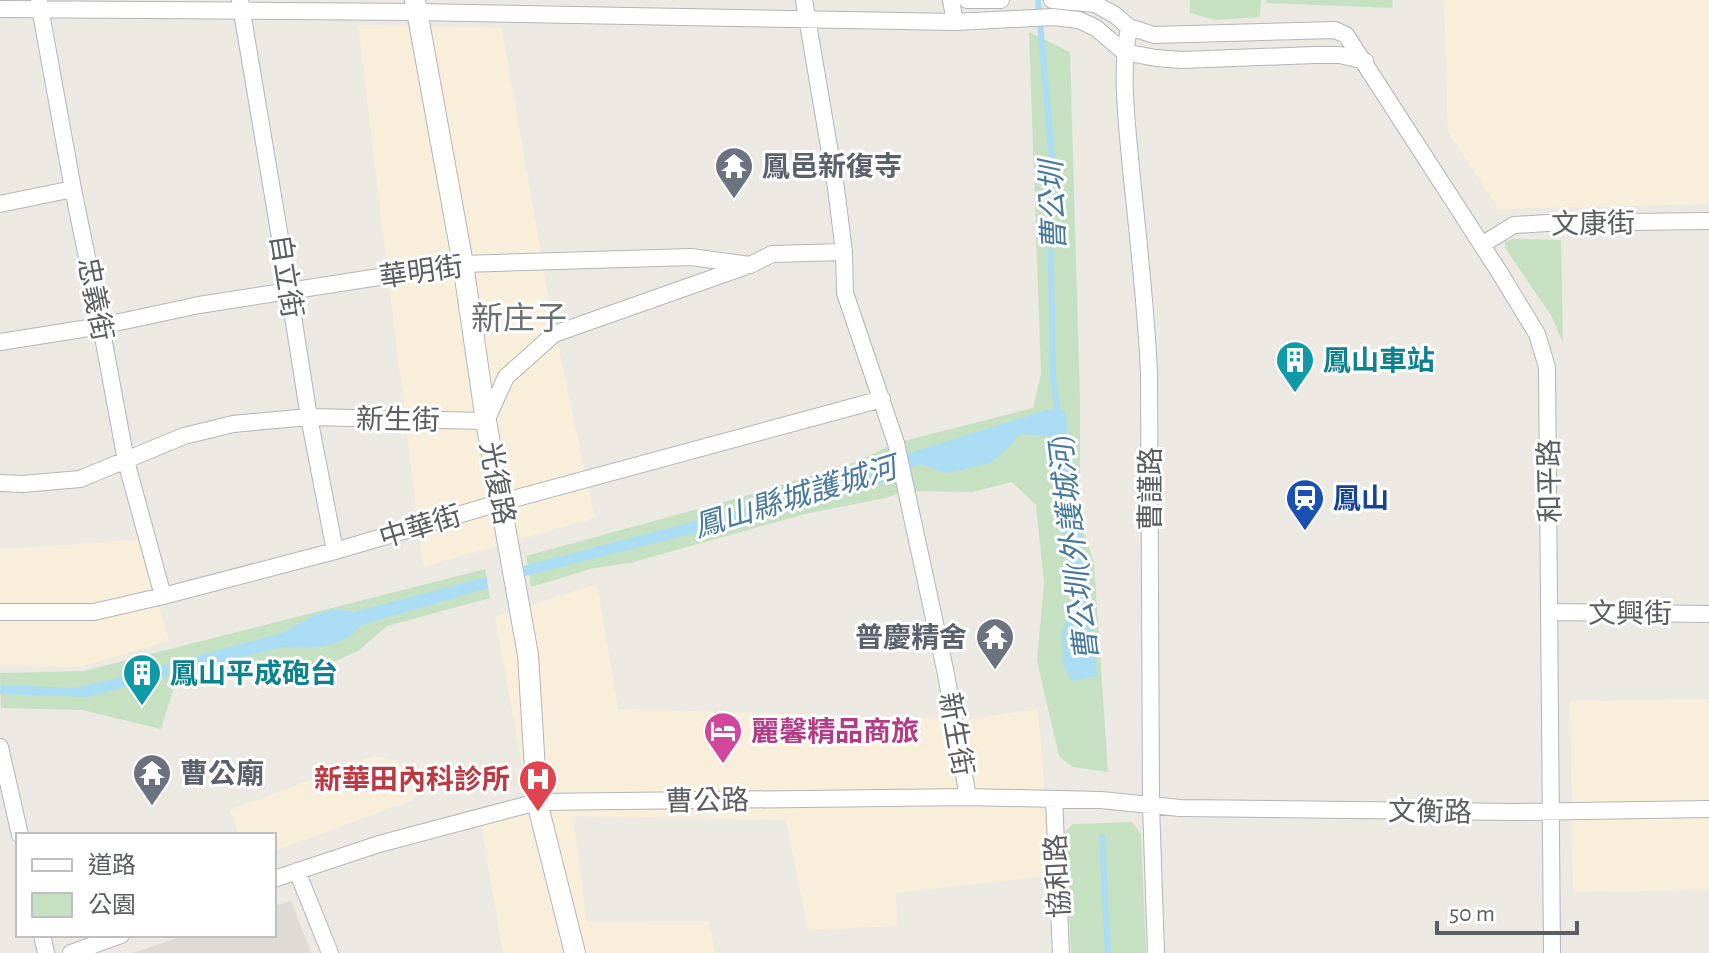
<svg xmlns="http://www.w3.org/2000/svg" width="1709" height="953" font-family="'Alegreya Sans','Noto Sans TC',sans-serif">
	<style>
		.commercial { fill: #f9eeda }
		.education { fill: #dedad4 }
		.green { fill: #c5e1c2 }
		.water { fill: #aaddf4 }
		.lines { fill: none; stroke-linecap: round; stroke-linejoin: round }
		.stream { stroke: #aaddf4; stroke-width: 6 }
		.minor-casing { stroke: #b3b5b8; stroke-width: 18 }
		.tertiary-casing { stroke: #b3b5b8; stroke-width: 22 }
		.minor { stroke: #fff; stroke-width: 16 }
		.tertiary { stroke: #fff; stroke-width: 20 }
		.labels { text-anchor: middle; stroke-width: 6; stroke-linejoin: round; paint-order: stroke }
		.worship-label { font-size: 28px; font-weight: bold; fill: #5b616d; stroke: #fff; text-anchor: start }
		.street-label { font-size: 28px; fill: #5b5e61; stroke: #fff }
		.culture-label { font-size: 28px; font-weight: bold; fill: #0d838f; stroke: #fff; text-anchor: start }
		.transit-label { font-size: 28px; font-weight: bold; fill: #164399; stroke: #fff; text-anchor: start }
		.hotel-label { font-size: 28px; font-weight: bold; fill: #b23c85; stroke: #fff; text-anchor: start }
		.health-label { font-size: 28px; font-weight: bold; fill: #be3a42; stroke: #fff; text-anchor: end }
		.water-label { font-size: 30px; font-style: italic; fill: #477a9c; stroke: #fff }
		.quarter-label { font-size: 32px; fill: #6c7073; stroke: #fff }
	</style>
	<rect width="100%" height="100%" fill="#ece9e3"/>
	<path class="commercial" d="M1444,0H1709V204L1498,209L1448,132Z
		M358,25L502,28L551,312L595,518L423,567Z
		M139,540L169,641L79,667L0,666V549Z
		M597,584L618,709L972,719L1038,709L1044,784L1046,876L896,893L897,926L808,930L786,820L573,816L587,922L709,921L715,953H503L481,824L531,813L495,617Z
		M1709,699V890L1573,892L1570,701Z
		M374,756L399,761L415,799L274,851V835H239L230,810Z"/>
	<path class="education" d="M291,901L311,953H132L187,935H274V906Z"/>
	<path class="green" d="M1190,0H1261L1260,17L1215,20L1190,13Z
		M1266,0H1392L1393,8L1266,3Z
		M1029,32L1070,52L1080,398V521L1094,563L1108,772L1073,767L1059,756L1037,661L1044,583L1036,505L1012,482L973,492L906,491L885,498L805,514L630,563L594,568L531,587L526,556L745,496L858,461L896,443L1033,408L1041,374Z
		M1513,239L1561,240L1563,343L1551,315L1505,248V241Z
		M485,569L490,598L387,626L358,651L329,664L304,667L273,661L174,687L161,729L82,710L1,708L0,673L84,671Z
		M1132,822L1141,834L1146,953H1071L1065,832L1073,824Z"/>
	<path class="water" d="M1047,410L1065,411L1093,627L1097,676L1072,681L1063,665L1062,634L1073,598L1048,436L1019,434L1010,446L990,463L947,473L921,464L906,471L903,455Z
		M889,465L892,480L737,520L732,514L722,517L723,526L525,576L523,566L819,489L858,477Z
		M487,577L488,588L361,625C343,649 309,649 282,647L87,697L0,694V685L73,688L101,682L282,633L316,614L337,609L354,612Z"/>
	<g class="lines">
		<path class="stream" d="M1038,0L1052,158L1051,258L1053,377L1058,415
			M715,523L743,516
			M1102,837L1108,953"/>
		<g class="minor-casing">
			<path id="minor" d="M240,0L289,291L309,417L335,551
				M804,0L836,188L844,252L845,293L896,443L946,674L968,797
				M951,0L955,22
				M967,0H1001
				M1052,0L1095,4L1115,15L1129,27L1154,35L1335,30L1346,35L1498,270L1537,334L1547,367L1552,953
				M39,2L73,189L101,326L126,461L163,596
				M0,9L417,12L955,22L1053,17L1079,20L1096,28L1124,52
				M1129,27C1120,74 1127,122 1131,169C1138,237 1146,305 1149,373L1151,805L1156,953
				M1124,52L1156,58L1182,60L1314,55H1340L1365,61
				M0,204L73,189
				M1483,244L1514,225L1547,223L1709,221
				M0,342L101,326L199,305L463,264L691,257L750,265L772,254L844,252
				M0,483L23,484L80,479L184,436L233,424L309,417L486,421L506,377L554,334L744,267
				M0,612H94L163,596L335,551L502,502L882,399
				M1550,612L1709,614
				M0,747L20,835
				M1054,799L1061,953
				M297,871L330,953
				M274,879L379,844L537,802L968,797L1101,800L1180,808L1516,812L1709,809
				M42,935L46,953
				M71,953L121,935"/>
		</g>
		<g class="tertiary-casing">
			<path id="tertiary" d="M415,0L463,264L486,421L528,655L537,802L575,953"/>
		</g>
		<use href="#minor" class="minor"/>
		<use href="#tertiary" class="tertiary"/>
	</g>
	<defs>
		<g id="temple-pin" transform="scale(2)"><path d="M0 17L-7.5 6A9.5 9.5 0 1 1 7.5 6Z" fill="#6b7280" stroke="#fff"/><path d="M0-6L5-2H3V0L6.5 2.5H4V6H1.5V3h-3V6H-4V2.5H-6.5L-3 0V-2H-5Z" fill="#fff"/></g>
		<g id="building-pin" transform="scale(2)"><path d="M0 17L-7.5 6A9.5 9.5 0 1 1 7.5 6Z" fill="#0f9aa8" stroke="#fff"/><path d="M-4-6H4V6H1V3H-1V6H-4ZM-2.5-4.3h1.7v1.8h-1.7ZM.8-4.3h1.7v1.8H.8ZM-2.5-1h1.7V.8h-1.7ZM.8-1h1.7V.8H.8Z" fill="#fff"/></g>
		<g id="station-pin" transform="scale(2)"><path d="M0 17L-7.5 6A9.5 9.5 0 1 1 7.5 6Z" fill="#1a4fb4" stroke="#fff"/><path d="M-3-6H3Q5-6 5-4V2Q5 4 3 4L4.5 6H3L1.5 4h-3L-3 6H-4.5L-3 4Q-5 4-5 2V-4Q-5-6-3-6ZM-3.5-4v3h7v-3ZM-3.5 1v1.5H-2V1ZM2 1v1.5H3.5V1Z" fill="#fff"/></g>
		<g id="hotel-pin" transform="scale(2)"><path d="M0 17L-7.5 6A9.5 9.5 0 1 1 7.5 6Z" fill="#d1479c" stroke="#fff"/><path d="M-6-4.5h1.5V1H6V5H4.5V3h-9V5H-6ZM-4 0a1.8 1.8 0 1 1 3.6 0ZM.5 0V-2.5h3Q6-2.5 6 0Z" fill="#fff"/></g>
		<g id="hospital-pin" transform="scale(2)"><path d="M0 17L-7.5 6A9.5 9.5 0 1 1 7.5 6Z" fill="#e0444e" stroke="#fff"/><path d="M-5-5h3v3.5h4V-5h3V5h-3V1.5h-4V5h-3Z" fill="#fff"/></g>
	</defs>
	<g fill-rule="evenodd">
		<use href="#temple-pin" x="734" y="166"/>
		<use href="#building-pin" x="1295" y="360"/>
		<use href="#station-pin" x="1305" y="498"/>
		<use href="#temple-pin" x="995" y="637"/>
		<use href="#building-pin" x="142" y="673"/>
		<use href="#hotel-pin" x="723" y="731"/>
		<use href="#temple-pin" x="152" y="773"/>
		<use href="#hospital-pin" x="538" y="779"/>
	</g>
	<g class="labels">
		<g class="worship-label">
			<text x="762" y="176">鳳邑新復寺</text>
			<text x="967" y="647" text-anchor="end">普慶精舍</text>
			<text x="180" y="783">曹公廟</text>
		</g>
		<g class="street-label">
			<text transform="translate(1593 223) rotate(-1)" y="10">文康街</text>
			<text transform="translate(421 271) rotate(-8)" y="10">華明街</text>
			<text transform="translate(287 276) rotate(81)" y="10">自立街</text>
			<text transform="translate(96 299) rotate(79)" y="10">忠義街</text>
			<text transform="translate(398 419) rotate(1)" y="10">新生街</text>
			<text transform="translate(1549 481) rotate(-91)" y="10">和平路</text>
			<text transform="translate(498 483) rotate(79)" y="10">光復路</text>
			<text transform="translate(1150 489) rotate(-90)" y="10">曹謹路</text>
			<text transform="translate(420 526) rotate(-17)" y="10">中華街</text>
			<text x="1630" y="623">文興街</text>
			<text transform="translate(957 734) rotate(80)" y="10">新生街</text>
			<text transform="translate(707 800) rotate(-1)" y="10">曹公路</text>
			<text transform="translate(1430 811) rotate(1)" y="10">文衡路</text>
			<text transform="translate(1057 876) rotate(-93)" y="10">協和路</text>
		</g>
		<g class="culture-label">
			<text x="1323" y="370">鳳山車站</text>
			<text x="170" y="683">鳳山平成砲台</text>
		</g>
		<g class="transit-label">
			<text x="1333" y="508">鳳山</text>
		</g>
		<g class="hotel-label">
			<text x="751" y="741">麗馨精品商旅</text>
		</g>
		<g class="health-label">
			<text x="510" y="789">新華田內科診所</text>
		</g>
		<g class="water-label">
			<text transform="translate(1053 206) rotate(-92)" y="10">曹公圳</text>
			<text transform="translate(795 497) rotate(-17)" y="10">鳳山縣城護城河</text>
			<text transform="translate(1074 548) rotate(-97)" y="10">曹公圳(外護城河)</text>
		</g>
		<g class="quarter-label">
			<text x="519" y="329">新庄子</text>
		</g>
	</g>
	<rect x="16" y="833" width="260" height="104" fill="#ffffff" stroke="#bdbfc0" stroke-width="2"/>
	<rect x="32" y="859" width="40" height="12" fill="#ffffff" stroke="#bdbfc0" stroke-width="2"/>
	<text x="88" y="873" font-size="24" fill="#5b5e61">道路</text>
	<rect x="32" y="893" width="40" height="24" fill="#c5e1c2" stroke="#bdbfc0" stroke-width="2"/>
	<text x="88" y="913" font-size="24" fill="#5b5e61">公園</text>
	<path d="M1437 921v12h140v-12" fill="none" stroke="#5b5e61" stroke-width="4"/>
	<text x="1449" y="921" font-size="24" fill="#5b5e61" stroke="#ffffff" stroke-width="6" paint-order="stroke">50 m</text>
</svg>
